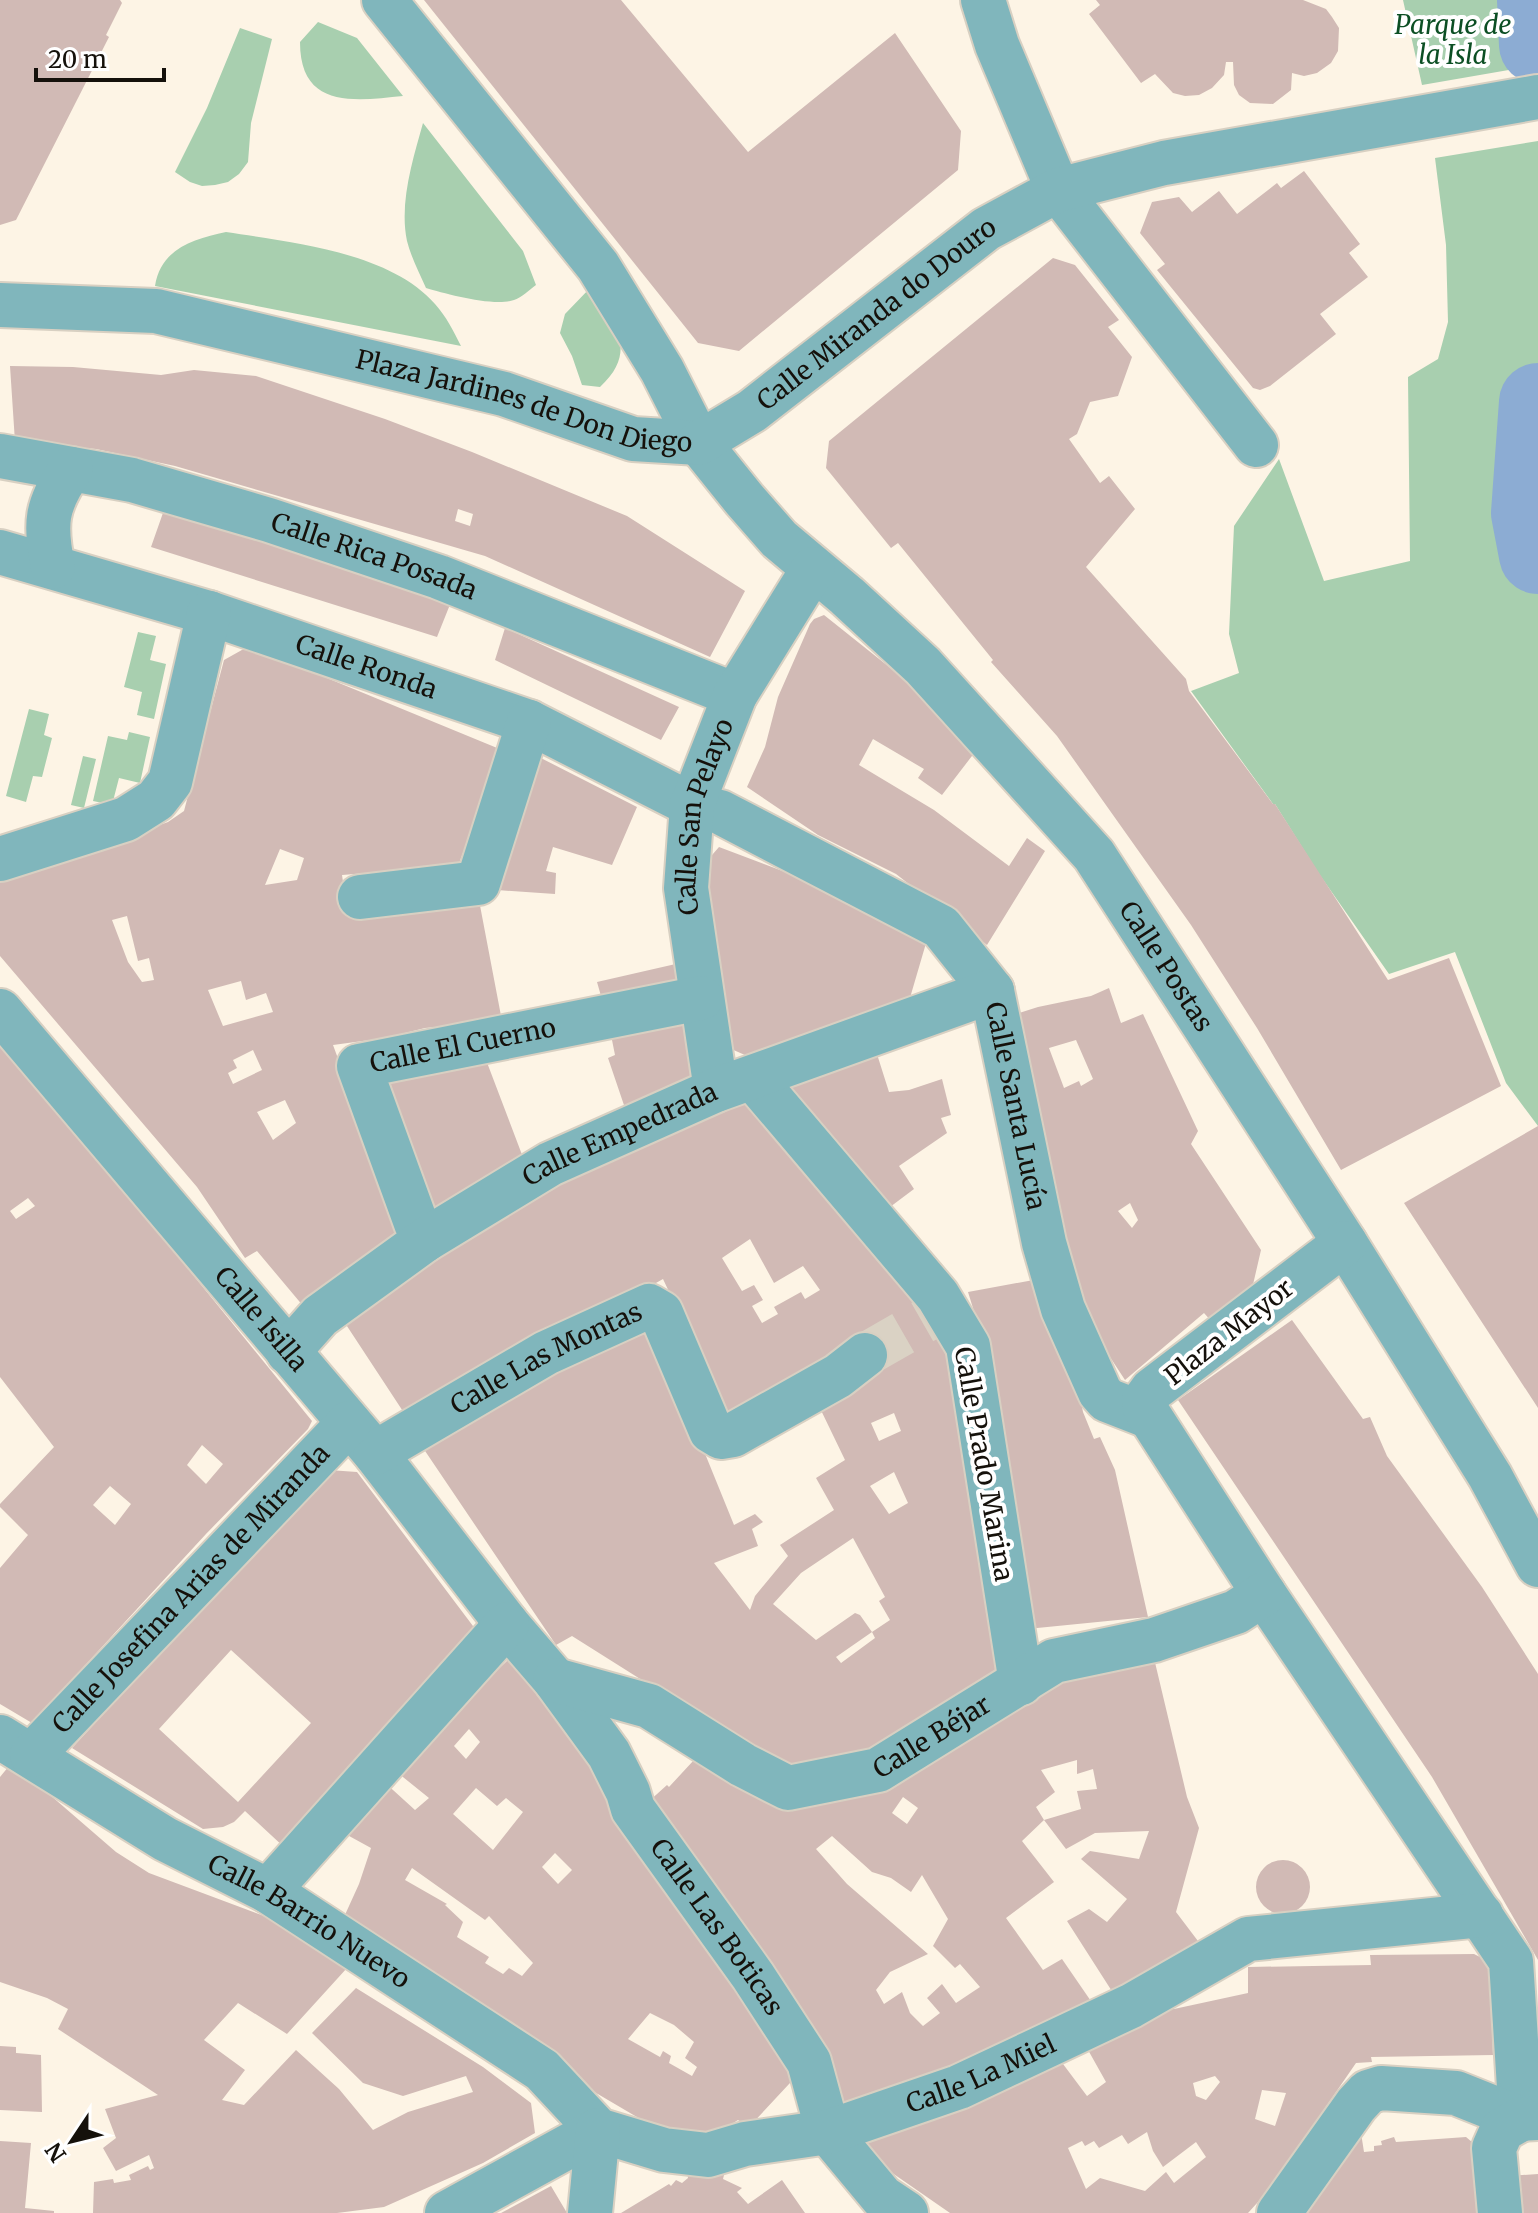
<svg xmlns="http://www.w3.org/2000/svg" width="1538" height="2213" font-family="Merriweather,serif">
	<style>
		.green { fill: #a8cfaf }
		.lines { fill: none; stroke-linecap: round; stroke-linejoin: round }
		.river { stroke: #8cacd3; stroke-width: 78 }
		.building { fill: #d1bab5; fill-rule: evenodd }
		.minor-tunnel { stroke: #dad2c4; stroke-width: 44; stroke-dasharray: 44 22; stroke-linecap: butt }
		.minor-casing { stroke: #d8d0c2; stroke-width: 48 }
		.minor { stroke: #80b6bc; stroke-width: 44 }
		.labels { text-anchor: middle; stroke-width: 8; stroke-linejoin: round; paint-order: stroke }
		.park-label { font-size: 26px; font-style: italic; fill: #0c4f24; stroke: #fff }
		.street-label { font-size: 26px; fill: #15110b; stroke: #fff }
	</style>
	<rect width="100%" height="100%" fill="#fdf4e5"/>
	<path class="green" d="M1403,0H1538V65L1422,85Z
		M318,22L357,38L403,96C354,101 300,109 300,42Z
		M240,28L272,39L251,123L248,162L239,174L228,182L215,185L202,186L190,182L175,172L207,108Z
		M423,123L523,251L536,285C529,290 521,298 514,300C494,307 446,294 426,288C419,272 411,257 407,241C399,203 413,159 423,123Z
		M1538,141V1126L1506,1083L1455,952L1389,974L1317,871L1275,804H1273L1191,691L1239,673L1229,634L1234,526L1279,459L1324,581L1410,561L1408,377L1438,359L1448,322L1446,245L1435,158Z
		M226,232C290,242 390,252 435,304C446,316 454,332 461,346L155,286C161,248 194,239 226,232Z
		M591,287C615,322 639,351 600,387L582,385L572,356L560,333L565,314Z
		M138,632L156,636L150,660L166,664L154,719L137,715L142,692L124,687Z
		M29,709L49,714L44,735L52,738L42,777L33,776L26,802L6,796Z
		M129,732L150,737L140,783L119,778L112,805L93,801L108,736L127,740Z
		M83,756L96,759L84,808L71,805Z"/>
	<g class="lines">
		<path class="river" d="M1536,0L1538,45
			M1538,402L1530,513L1538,555"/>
	</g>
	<path class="building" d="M0,0H120L122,3L106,35L109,37L16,220L0,225Z
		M424,0H621L748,152L895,33L961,131L958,170L739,351L698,343Z
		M1096,0H1303L1326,9L1332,17L1339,28L1338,51L1331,63L1317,73L1304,76L1292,73L1291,90L1273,104L1250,103L1239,95L1234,85L1233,62H1226L1224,75L1212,88L1199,95L1185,96L1173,93L1155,74L1141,83L1089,14L1100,5Z
		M1304,171L1360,244L1349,253L1368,277L1320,314L1336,334L1270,386L1260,390L1253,388L1157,270L1165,264L1140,233L1152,202L1179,197L1192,212L1219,191L1237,214L1277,183L1281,188Z
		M1053,258L1075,265L1119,320L1108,327L1132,357L1118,396L1090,402L1077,434L1069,439L1100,483L1109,476L1135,509L1086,567L1186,679L1189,691L1273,804H1275L1388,980L1449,958L1501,1086L1341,1170L1257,1028L1191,925L1057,736L991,662L993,660L898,543L891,548L826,468L829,441Z
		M10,366L73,367L161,375L194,370L256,376L385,419L472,452L627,516L745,591L710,657L485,556L175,466L96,449L15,442ZM458,509L473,514L470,526L455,521Z
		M164,510L249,534L451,602L437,637L151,547Z
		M824,615L898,674L975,752L942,795L918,778L924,769L873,739L859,765L934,810L1009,866L1027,838L1045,851L987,945L896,874L818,835L747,787L765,747L778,697L810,624L814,619Z
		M505,628L679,707L661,740L495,660Z
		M249,646L502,750L458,866L342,875L348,916L413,911L478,895L502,1021L425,1028L385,1038L333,1045L404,1237L304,1307L257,1251L245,1258L197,1187L0,956V882L168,822L184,811L224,660ZM280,849L304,858L297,880L265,885ZM127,916L138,961L149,958L154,980L142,982L128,962L112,920ZM241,981L246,1000L266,993L273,1012L223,1026L208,990ZM253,1050L262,1070L233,1084L228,1073L237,1068L233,1060ZM285,1100L296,1123L273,1140L257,1112Z
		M533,754L637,807L612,865L553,847L546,871L556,873L555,894L497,890Z
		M719,847L838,892L929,933L907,1008L761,1062L722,1045L699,870Z
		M680,963L686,992L605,1010L597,982Z
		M1109,988L1121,1023L1143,1014L1198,1131L1191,1144L1261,1250L1252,1289L1212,1322L1204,1313L1125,1380L1089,1325L1059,1254L1013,1015L1038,1007L1091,996ZM1076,1040L1093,1079L1081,1086L1079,1081L1064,1088L1049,1048ZM1130,1203L1138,1220L1132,1228L1118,1211Z
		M687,1008L695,1084L627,1114L608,1058L615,1055L609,1025Z
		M0,1038L312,1421L308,1429L206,1534L32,1723L0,1704V1568L28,1535L0,1507V1504L54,1447L0,1377ZM28,1198L35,1206L16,1219L10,1211ZM202,1445L223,1464L206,1484L187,1465ZM110,1486L131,1504L115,1525L93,1505Z
		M876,1051L889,1092L909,1090L942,1079L951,1115L941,1118L947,1133L899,1166L914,1189L882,1213L778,1077Z
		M483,1052L524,1160L427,1213L372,1082Z
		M738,1103H748L955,1347L1012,1678L894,1741L837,1762L780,1767L572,1636L556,1645L419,1442L629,1329L646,1335L695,1429L734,1525L755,1514L763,1522L752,1529L758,1546L714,1563L750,1610L755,1596L788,1556L780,1545L834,1510L816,1478L845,1460L817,1402L733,1427L663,1279L410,1422L343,1320L554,1170ZM750,1239L774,1283L803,1266L820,1290L805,1299L801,1292L774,1307L778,1314L762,1323L752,1306L763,1300L754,1285L742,1291L722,1258ZM894,1413L901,1431L879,1441L871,1423ZM894,1472L908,1503L889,1514L870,1486ZM853,1538L885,1597L879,1601L890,1620L872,1632L875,1638L841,1663L836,1657L872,1632L860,1615L855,1613L816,1640L773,1604L801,1573Z
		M1538,1126V1408L1404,1203Z
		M1039,1279L1076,1377L1083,1412L1094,1439L1100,1437L1115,1470L1148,1617L1017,1630L985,1347L968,1292Z
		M1292,1320L1363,1419L1370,1417L1387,1456L1482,1587L1538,1674V1960L1432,1777L1178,1400Z
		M329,1470L357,1472L479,1634L285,1848L245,1811L234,1822L223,1827L203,1829L72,1748ZM231,1650L311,1723L238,1802L159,1729Z
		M1153,1654L1187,1797L1199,1828L1176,1912L1201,1945L1115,1996L1067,1921L1089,1909L1107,1922L1127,1899L1081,1859L1090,1851L1139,1859L1149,1831L1095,1833L1066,1849L1044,1820L1081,1809L1077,1791L1097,1789L1093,1769L1077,1774V1760L1041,1770L1055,1792L1036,1807L1044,1820L1022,1841L1054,1882L1006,1918L1043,1970L1062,1959L1095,2007L841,2121L647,1803L667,1785L669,1787L706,1747L782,1797L1059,1679ZM903,1797L918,1808L907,1824L892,1813ZM832,1836L872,1872L891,1878L911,1892L922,1875L948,1919L933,1946L955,1968L960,1964L980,1987L956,2003L942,1984L927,1998L940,2013L923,2026L910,2013L902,1992L884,2004L876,1990L890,1972L928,1954L847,1884L816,1849Z
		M509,1659L600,1766L803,2069L749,2127L738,2120L713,2136L671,2131L642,2120L591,2090L550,2049L344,1917L359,1884L371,1848L340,1831L382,1780L415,1810L429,1798L393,1769ZM469,1729L480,1742L466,1759L454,1746ZM476,1788L497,1806L506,1798L523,1812L493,1850L453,1814ZM555,1853L572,1870L558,1884L542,1867ZM412,1868L485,1920L489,1916L533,1963L522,1976L509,1968L503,1974L485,1963L489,1957L457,1937L463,1922L445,1905L447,1904L405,1880ZM650,2013L674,2025L694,2042L685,2058L697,2067L692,2076L669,2063L671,2056L663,2051L660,2057L628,2039Z
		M9,1766L42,1788L116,1852L149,1873L326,1939L357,1957L287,2034L238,2003L204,2040L245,2070L222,2100L244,2105L296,2050L339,2089L373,2130L408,2112L473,2092L466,2076L403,2096L363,2083L312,2033L356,1988L483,2067L531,2103L535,2133L483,2163L384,2207L337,2213H93L94,2182L113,2179L114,2183L131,2180L129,2175L148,2166L150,2170L154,2168L149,2155L116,2171L103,2148L116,2138L105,2109L158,2095L58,2029L68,2009L47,1998L0,1982V1777Z
		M1256 1887a27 27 0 1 1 54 0a27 27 0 1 1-54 0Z
		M1474,1954L1488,1961L1490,1970L1493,2055L1371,2057L1372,2062L1356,2063L1268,2191L1248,2213H950L885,2168L855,2138L1057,2056L1087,2096L1106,2082L1083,2041L1105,2030L1174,2007V2009L1248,1993V1967L1371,1965L1370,1955ZM1215,2076L1220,2082L1206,2100L1196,2096L1193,2083ZM1262,2090L1286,2093L1275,2126L1255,2119ZM1147,2132L1153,2151L1163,2167L1196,2142L1206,2157L1174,2183L1166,2172L1145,2191L1100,2178L1086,2189L1068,2148L1082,2141L1085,2146L1094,2141L1099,2148L1122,2135L1128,2144Z
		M0,2046L16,2047V2053L41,2055L42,2112L0,2110Z
		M1361,2133L1364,2152L1374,2151V2146L1382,2145L1381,2141L1394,2137L1396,2142L1466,2137L1485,2153L1482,2213H1303Z
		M0,2141L31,2143L25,2208L54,2211V2213H0Z
		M687,2171H725L723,2179L742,2188L737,2192L748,2204L782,2180L805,2213H621L669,2184L671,2186L676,2180L682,2183L688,2178Z
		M1538,2174V2213H1509L1506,2176Z
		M551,2186L567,2213H501Z"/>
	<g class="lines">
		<path class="minor-tunnel" d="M865,1355L933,1316"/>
		<g class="minor-casing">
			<g id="minor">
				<path id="s1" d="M384,0L598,266L662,370L699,443L744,499L779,539L847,596L923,666L1094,855L1345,1243L1490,1476L1538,1565"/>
				<path d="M983,0L997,45L1058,190L1256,445"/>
				<path id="s2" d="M0,305L156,311L504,394L633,439L699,443"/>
				<path id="s3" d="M699,443L752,411L986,229L1058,190L1164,163L1538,97"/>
				<path id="s4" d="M0,456L132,480L269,520L439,577L735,695"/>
				<path id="s5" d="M0,552L209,613L529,722L692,805L720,812L941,927L992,991L1044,1243L1063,1309L1100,1392L1107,1400L1148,1416"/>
				<path d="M53,567C44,524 46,505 71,469"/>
				<path d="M0,859L126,819L156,800L170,782L209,613"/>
				<path d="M360,897L478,883L529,722"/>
				<path id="s6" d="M0,1011L375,1453L507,1624L555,1680L609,1754L628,1792L633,1809L753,1976L809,2062L828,2132L882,2197L906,2213"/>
				<path d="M753,1078L938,1296L968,1346L1021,1683"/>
				<path id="s7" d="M716,1090L686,888L692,805L735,695L813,569"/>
				<path id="s8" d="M425,1240L416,1223L359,1066L701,998"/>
				<path d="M1345,1243L1152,1390L1144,1401L1145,1409L1264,1594L1511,1961L1521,2119"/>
				<path id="s9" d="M288,1352L320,1316L425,1240L550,1164L716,1090L992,991"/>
				<path id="s10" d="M375,1453L546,1353L649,1306L661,1313L711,1431L721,1437L733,1435L838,1376L865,1355"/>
				<path id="s11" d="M555,1680L649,1706L743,1765L788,1788L878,1770L1054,1661L1154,1640L1236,1612L1264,1594"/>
				<path id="s12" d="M0,1737L165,1839L268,1891L542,2070L598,2130L664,2150L708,2155L745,2144L828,2132L959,2087L1131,2006L1248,1939L1481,1915"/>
				<path id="s13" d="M32,1755L349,1423"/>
				<path d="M268,1891L507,1624"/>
				<path d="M447,2213L598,2130"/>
				<path d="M590,2213L598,2130"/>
				<path d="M1279,2213L1356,2105L1368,2092L1381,2088L1456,2093L1521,2119L1538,2118"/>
				<path d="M1500,2213L1494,2148L1502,2130L1521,2119"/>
			</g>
		</g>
		<use href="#minor" class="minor"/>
	</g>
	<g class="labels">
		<g class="park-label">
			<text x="1453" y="34">Parque de<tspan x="1453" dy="30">la Isla</tspan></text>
		</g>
		<g class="street-label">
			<text dy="9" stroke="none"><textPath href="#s3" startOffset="220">Calle Miranda do Douro</textPath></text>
			<text dy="9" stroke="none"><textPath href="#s2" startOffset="536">Plaza Jardines de Don Diego</textPath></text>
			<text dy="9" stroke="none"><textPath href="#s4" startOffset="388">Calle Rica Posada</textPath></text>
			<text dy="9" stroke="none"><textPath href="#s5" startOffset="384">Calle Ronda</textPath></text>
			<text dy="9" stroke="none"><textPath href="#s7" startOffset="278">Calle San Pelayo</textPath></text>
			<text dy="9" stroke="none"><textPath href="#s1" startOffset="1250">Calle Postas</textPath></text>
			<text dy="9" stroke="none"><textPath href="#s8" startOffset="292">Calle El Cuerno</textPath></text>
			<text dy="9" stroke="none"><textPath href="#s5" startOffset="1216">Calle Santa Lucía</textPath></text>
			<text dy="9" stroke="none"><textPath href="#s9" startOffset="400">Calle Empedrada</textPath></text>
			<text dy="9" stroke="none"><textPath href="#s6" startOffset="404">Calle Isilla</textPath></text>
			<text transform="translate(1229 1332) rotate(-38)" y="9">Plaza Mayor</text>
			<text dy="9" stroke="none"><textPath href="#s10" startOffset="196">Calle Las Montas</textPath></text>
			<text transform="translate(984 1464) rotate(80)" y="9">Calle Prado Marina</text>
			<text dy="9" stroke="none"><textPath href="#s13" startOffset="230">Calle Josefina Arias de Miranda</textPath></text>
			<text dy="9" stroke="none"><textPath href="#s11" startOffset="414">Calle Béjar</textPath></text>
			<text dy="9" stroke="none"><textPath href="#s12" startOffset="360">Calle Barrio Nuevo</textPath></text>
			<text dy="9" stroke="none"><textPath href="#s6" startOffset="1166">Calle Las Boticas</textPath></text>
			<text dy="9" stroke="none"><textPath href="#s12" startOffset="1118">Calle La Miel</textPath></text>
		</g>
	</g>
	<g transform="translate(72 2141) rotate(235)" stroke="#ffffff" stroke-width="6" paint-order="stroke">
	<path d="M0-6L14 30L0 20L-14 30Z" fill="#15110b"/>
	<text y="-12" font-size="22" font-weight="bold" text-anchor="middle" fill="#15110b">N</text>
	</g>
	<path d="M36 68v12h128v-12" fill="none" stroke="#15110b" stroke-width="4"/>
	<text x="48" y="68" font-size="24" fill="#15110b" stroke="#ffffff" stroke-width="6" paint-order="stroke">20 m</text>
</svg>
